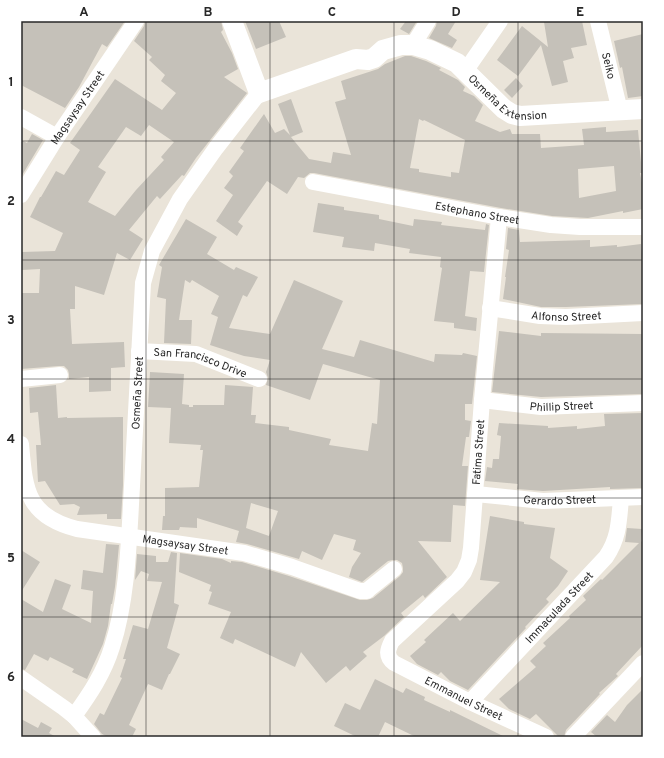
<svg xmlns="http://www.w3.org/2000/svg" width="664" height="758" font-family="Overpass,sans-serif">
	<style>
		.building { fill: #c5c1b9; fill-rule: evenodd }
		.lines { fill: none; stroke-linecap: round; stroke-linejoin: round }
		.minor { stroke: #fff; stroke-width: 16 }
		.tertiary { stroke: #fff; stroke-width: 20 }
		.grid { fill: none; stroke: #282828; stroke-width: 1; stroke-opacity: 0.55 }
		.labels { text-anchor: middle; stroke-width: 4; stroke-linejoin: round; paint-order: stroke }
		.street-label { font-size: 11px; fill: #282828; stroke: #fff }
		.neatline { fill: none; stroke: #282828; stroke-width: 1.5 }
		.grid-label { font-size: 13px; text-anchor: middle; font-weight: bold; fill: #282828 }
	</style>
	<rect width="100%" height="100%" fill="#eae4d9"/>
	<path class="building" d="M21,21H125L107,47L102,44L101,46L79,87L65,108L21,85Z
		M145,21H221L223,30L221,32L232,53L238,69L224,77L247,93L196,158L184,176L182,175L160,199L157,196L129,230L143,239L130,260L117,253L104,295L75,286V309H70L72,344L124,342L125,367L111,368V391L89,392V377L69,379V374L68,370L64,366H59L21,369V293H39L40,269L22,270V252L55,251L63,233L30,217L40,197H41L56,171L64,175L80,150L70,143L115,79L162,110L176,93L161,81L165,75L149,60L152,57L134,41L144,26ZM149,125L174,142L161,157L164,160L136,190L115,216L88,202L106,172L98,167L126,127L141,136Z
		M245,21H279L286,37L256,49Z
		M406,21H417L409,34L400,29Z
		M437,21H456L448,34L457,40L452,48L429,38L436,26Z
		M550,21H582L587,45L571,48L574,58L563,61L568,82L552,86L541,45L518,76L497,60L522,26L548,47L544,22Z
		M643,34V96L628,98L622,67L620,68L614,41Z
		M405,56H411L426,61L441,68L439,70L458,80L465,87L463,91L474,96L483,105L475,121L500,132L510,129L512,134H540L541,148L584,145L582,129L606,127V132L638,130L642,173H640L643,188V209L623,213V211L588,218L552,216L501,208L314,173H310L304,178L298,177L287,194L267,181L238,222L243,226L237,236L216,221L233,195L224,188L233,176L229,172L244,151L240,148L264,114L275,133L284,129L290,135L278,104L291,99L303,132L291,137L309,159L331,163L333,152L351,155L335,102L346,99L341,81L378,69L385,64ZM419,119L423,121L424,120L465,140L459,173L451,172V177L419,172V169L410,168ZM614,166L616,191L579,198L578,169Z
		M516,78L523,86L512,98L504,90Z
		M32,134L43,140L21,177V140L27,143Z
		M318,203L344,207V210L379,215V219L413,226L414,219L442,222L441,225L485,230L486,224L489,225L484,272L470,271L465,316L477,318L476,331L454,328V323L434,321L442,268L440,267L441,257L409,253L410,249L375,243L374,251L342,247L344,237L313,232Z
		M186,219L217,237L207,254L234,270L236,267L258,277L247,297L243,295L229,328L270,334L294,280L343,301L322,349L354,357L360,340L434,362L435,354L462,355L463,353L477,356L472,404H465V420L471,421L469,437H466L462,466H468L465,506L453,505L451,542L418,541L447,577L425,598L423,595L401,613L404,617L384,636L363,652L367,656L350,671L346,666L326,683L301,652L295,667L235,639L233,644L220,638L231,612L208,604L212,592L209,591L211,585L179,572L180,553L222,559L231,563V561L242,562L289,576L360,600H367L373,598L400,576L403,572V568L402,563L397,560H393L388,561L362,582L349,577L352,567L361,553L353,550L356,540L334,534L322,560L302,551L299,559L247,544L236,542L239,531L197,518V528L180,527L179,530H162L163,516H165V488L199,487L203,450H200L201,445L169,443L171,408L148,407L150,372L184,374L182,404L189,405V407H193V405H224L225,385L253,387L251,415H256L255,423L289,427V430L331,439L329,445L368,451L372,423L377,424L380,380L323,364L310,400L266,385L268,378L266,372L270,360L244,356L210,345L218,317L211,314L219,296L192,280L190,283L185,280L179,320H192L191,344L164,343L166,299L157,297L162,267L159,265ZM251,503L278,511L269,536L246,528Z
		M508,228L519,230L520,242L590,240V247L617,245V247L641,244L643,266V304L566,307H541L503,299L506,277H505L509,250L506,249Z
		M499,331L541,336V333L643,334V394L541,397L492,392Z
		M56,385L58,418L67,417V418L123,417V485L121,519H107V514L77,515L80,507L74,504L60,505L45,481L38,482L36,445H41L38,412L30,413L29,388Z
		M643,413V488L610,489V487L543,491L517,489L518,484L485,481L487,467L492,468L493,459H499L501,436L497,435L499,423L548,426V428L577,426V429L605,426L604,414Z
		M490,516L524,522V524L555,528L550,558L568,571L558,586L546,599L549,602L525,627L526,628L468,690L450,681L441,672L438,675L417,664L410,656L426,642L424,640L453,613L460,621L500,582L480,580Z
		M627,528L642,529L641,542L643,540V645L616,674L618,676L599,693L600,694L566,730L564,737H559L536,714L530,719L509,709L499,699L536,667L530,661L546,646L543,643L570,618L569,616L586,600L583,596L601,579L602,580L639,543L625,542Z
		M106,544L119,545L115,587L112,604H111L108,626L103,644L87,679L72,672L74,669L50,657L48,661L34,654L25,670L21,669V599L43,612L55,579L71,585L62,609L91,623L93,591L81,589L83,570L103,573Z
		M21,550L40,562L21,592Z
		M171,552L177,553L174,603L179,605L167,648L180,654L170,674H169L162,690L148,684L129,725L136,729L132,737H108L102,734L94,724L100,713L104,715L122,678L120,677L126,659H123L133,625L148,629L162,582L147,581L149,574L141,571L135,580L137,554L156,556V562H168Z
		M375,679L403,693L406,688L425,697L424,700L450,712V710L505,737H416L385,722L378,737H357L334,726L345,703L360,710Z
		M643,689V737H597L591,732L607,715L615,722L627,705Z
		M21,719L38,728L41,722L52,728L49,733L56,737H21Z"/>
	<g class="lines">
		<g class="minor">
			<path id="s1" d="M598,21L620,111"/>
			<path d="M413,45L428,21"/>
			<path d="M466,70L500,21"/>
			<path d="M21,117L57,137"/>
			<path id="s2" d="M313,182L499,217L551,225L580,227H643"/>
			<path id="s3" d="M21,195L57,137L136,21"/>
			<path id="s4" d="M499,217L482,400L471,548L469,560L464,572L457,581L392,641C388,649 385,656 394,663L470,702L546,737"/>
			<path id="s5" d="M490,308L540,316L566,317L643,313"/>
			<path id="s6" d="M139,351L196,354L259,379"/>
			<path d="M21,379L60,375"/>
			<path id="s7" d="M482,400L541,407L643,403"/>
			<path id="s8" d="M21,444C25,489 26,516 77,529L244,553L292,567L360,591H367L369,589L394,569"/>
			<path id="s9" d="M476,494L543,501L643,497"/>
			<path d="M21,678L64,708L74,716L93,737"/>
			<path id="s10" d="M470,702L606,557C619,538 619,521 621,498"/>
			<path id="s11" d="M74,716C90,694 104,673 112,647C128,598 129,537 132,486C136,418 139,351 143,283L152,251L180,199L216,148L259,93"/>
			<path d="M573,737L643,663"/>
		</g>
		<path class="tertiary" id="s12" d="M232,21L259,93L356,59L368,60L374,58L383,50L401,45H413L430,50L457,63L504,109L512,114L520,116L643,109"/>
	</g>
	<path class="grid" d="M146,21V737M270,21V737M394,21V737M518,21V737M21,141H643M21,260H643M21,379H643M21,498H643M21,617H643"/>
	<g class="labels">
		<g class="street-label">
			<text dy="4" stroke="none"><textPath href="#s1" startOffset="46">Seiko</textPath></text>
			<text dy="4" stroke="none"><textPath href="#s12" startOffset="353">Osmeña Extension</textPath></text>
			<text dy="4" stroke="none"><textPath href="#s3" startOffset="104">Magsaysay Street</textPath></text>
			<text dy="4" stroke="none"><textPath href="#s2" startOffset="167">Estephano Street</textPath></text>
			<text dy="4" stroke="none"><textPath href="#s5" startOffset="77">Alfonso Street</textPath></text>
			<text dy="4" stroke="none"><textPath href="#s6" startOffset="63">San Francisco Drive</textPath></text>
			<text dy="4" stroke="none"><textPath href="#s11" startOffset="335">Osmeña Street</textPath></text>
			<text dy="4" stroke="none"><textPath href="#s7" startOffset="80">Phillip Street</textPath></text>
			<text transform="translate(478 452) rotate(-86)" y="4">Fatima Street</text>
			<text dy="4" stroke="none"><textPath href="#s9" startOffset="84">Gerardo Street</textPath></text>
			<text dy="4" stroke="none"><textPath href="#s8" startOffset="222">Magsaysay Street</textPath></text>
			<text dy="4" stroke="none"><textPath href="#s10" startOffset="130">Immaculada Street</textPath></text>
			<text dy="4" stroke="none"><textPath href="#s4" startOffset="560">Emmanuel Street</textPath></text>
		</g>
	</g>
	<rect width="664" height="758" fill="none" stroke="#ffffff" stroke-width="44"/>
	<rect x="22" y="22" width="620" height="714" class="neatline"/>
	<g class="grid-label">
		<text x="84" y="16">A</text>
		<text x="208" y="16">B</text>
		<text x="332" y="16">C</text>
		<text x="456" y="16">D</text>
		<text x="580" y="16">E</text>
		<text x="11" y="86">1</text>
		<text x="11" y="205">2</text>
		<text x="11" y="324">3</text>
		<text x="11" y="443">4</text>
		<text x="11" y="562">5</text>
		<text x="11" y="681">6</text>
	</g>
</svg>
